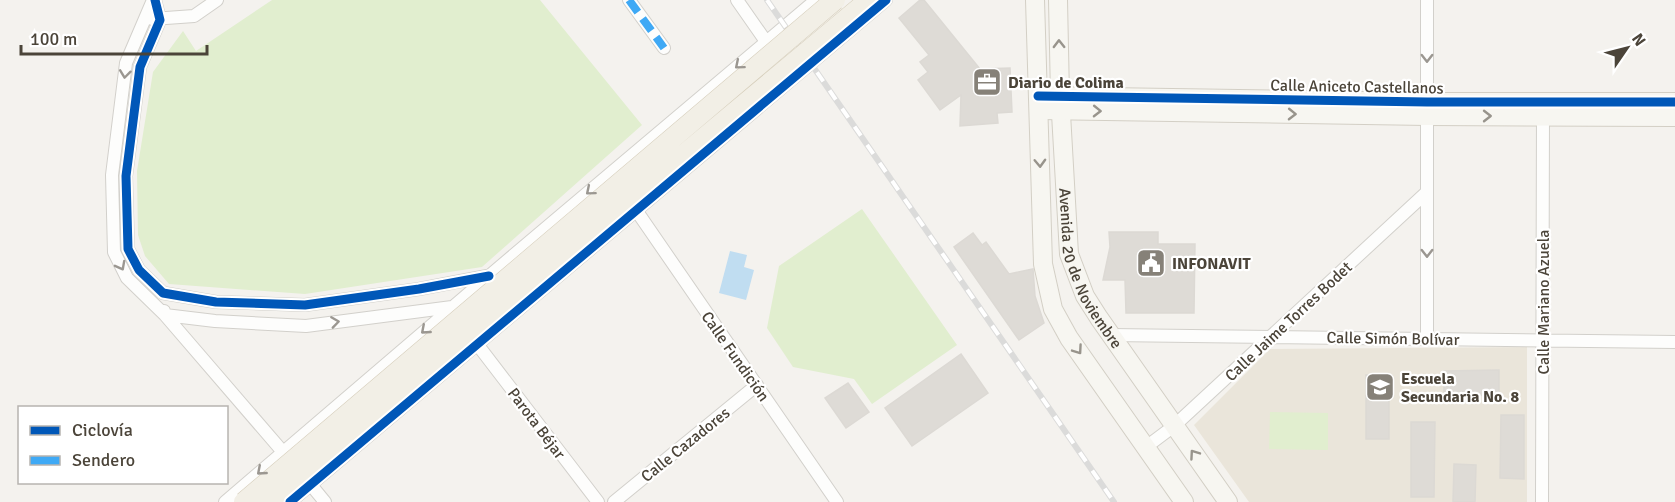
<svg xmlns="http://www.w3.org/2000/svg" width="1675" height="502" font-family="Signika,sans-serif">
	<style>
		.education { fill: #eae5da }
		.green { fill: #e1eecf }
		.water { fill: #c0ddf1 }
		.building { fill: #dedbd6; stroke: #dcd9d4; stroke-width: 1.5 }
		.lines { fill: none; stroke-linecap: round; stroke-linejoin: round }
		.street-casing { stroke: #d2d0cb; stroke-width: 14 }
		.secondary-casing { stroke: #d3cfc5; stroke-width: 20 }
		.street { stroke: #fdfdfc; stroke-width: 12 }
		.secondary { stroke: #f7f6f1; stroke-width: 18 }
		.rail-casing { stroke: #dbdbda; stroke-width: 6 }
		.rail { stroke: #fff; stroke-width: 4; stroke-dasharray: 11; stroke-linecap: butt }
		.primary-bridge-casing { stroke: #d6cebb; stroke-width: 21; stroke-linecap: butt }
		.primary-bridge { stroke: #f2efe6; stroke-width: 20 }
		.quiet { stroke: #3fa9f5; stroke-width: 8; stroke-dasharray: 15 8; stroke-linecap: butt }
		.cycleway-casing { stroke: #fff; stroke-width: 13 }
		.cycleway { stroke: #0057b8; stroke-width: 9 }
		.oneway { stroke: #98948c }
		.oneway2 { stroke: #9b9791 }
		.labels { text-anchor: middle; stroke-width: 4.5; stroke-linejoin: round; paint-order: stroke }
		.poi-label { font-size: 16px; font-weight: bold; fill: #4b4439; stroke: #fff; text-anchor: start }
		.street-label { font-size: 16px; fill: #4b4439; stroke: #fff }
	</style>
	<rect width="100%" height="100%" fill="#f4f2ee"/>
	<path class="education" d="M1527,347V502H1249L1194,425L1270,349Z"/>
	<path class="green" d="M272,0H540L642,125L482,267L305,294L169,284L145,256L138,235L137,171L153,72L183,31L196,51Z
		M862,209L957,345L872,404L854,379L793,367L767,328L779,266Z
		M1270,412L1328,413V450L1269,449Z"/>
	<path class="water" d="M730,251L747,255L744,267L754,270L746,300L719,293Z"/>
	<path class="building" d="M920,0H924L980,69L1010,68L1012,112L997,113L998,123L960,126L961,95L940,110L918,80L928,72L920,62L929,55L899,18Z
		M1109,232H1158V244H1195L1194,313H1126L1125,280H1103L1110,247Z
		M973,233L982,245L986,242L1009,274L1033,269L1035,296L1044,323L1019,340L954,247Z
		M961,354L988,393L912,446L885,408Z
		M1499,370V395L1444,396V371Z
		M1366,375H1389V439H1366Z
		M848,383L869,412L846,428L825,398Z
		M1501,415H1524V479L1500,478Z
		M1411,422H1435L1434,497H1411Z
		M1454,464L1476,465L1475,502H1453Z"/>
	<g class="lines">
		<g class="street-casing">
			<path id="street" d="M153,0L126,63L112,175L114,252L127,278L165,315L215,321L306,326L452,307
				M155,0L160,20L140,67L126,176L128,249L139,270L163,293L216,302L305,305L419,289L487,276
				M629,0L664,48
				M737,0L767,43
				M152,19L194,16L217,0
				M636,210L837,502
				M164,311L165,315L283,452
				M1110,335L1675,342
				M1427,338V0
				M477,344L598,502
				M1146,447L1174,426L1427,192
				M311,485L325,502
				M225,502L489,276L816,0
				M290,502L886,0
				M614,502L757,385
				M1542,502L1543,109"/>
		</g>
		<g class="secondary-casing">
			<g id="secondary">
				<path d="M1035,0L1043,264L1053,309L1069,338L1184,502"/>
				<path id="s1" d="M1058,0L1060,96L1069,254L1085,296L1099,318L1228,502"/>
				<path d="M1038,96L1427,102H1675"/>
				<path d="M1039,110L1427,116L1675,117"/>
			</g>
		</g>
		<use href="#street" class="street"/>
		<use href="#secondary" class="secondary"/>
		<g class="rail-casing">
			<path id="rail" d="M767,0L1114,502"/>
		</g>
		<use href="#rail" class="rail"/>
		<g class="primary-bridge-casing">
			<path id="primary-bridge" d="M244,502L835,0
				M268,502L869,0"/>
		</g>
		<use href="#primary-bridge" class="primary-bridge"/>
		<path class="quiet" d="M629,0L664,48"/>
		<g class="cycleway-casing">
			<path id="cycleway" d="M155,0L160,20L140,67L126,176L128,249L139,270L163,293L216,302L305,305L419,289L489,276
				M1038,96L1427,102H1675
				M290,502L886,0"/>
		</g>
		<use href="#cycleway" class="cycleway"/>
	</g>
	<defs><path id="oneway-chevron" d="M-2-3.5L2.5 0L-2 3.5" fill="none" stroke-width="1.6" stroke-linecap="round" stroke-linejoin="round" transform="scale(1.5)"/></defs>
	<g class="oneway">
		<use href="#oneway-chevron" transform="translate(1059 44) rotate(-91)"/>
		<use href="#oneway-chevron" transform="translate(1097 111) rotate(1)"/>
		<use href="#oneway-chevron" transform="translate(1292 114) rotate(1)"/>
		<use href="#oneway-chevron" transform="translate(1487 116)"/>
		<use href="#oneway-chevron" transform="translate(1040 163) rotate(88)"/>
		<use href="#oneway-chevron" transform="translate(1078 350) rotate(55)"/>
		<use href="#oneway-chevron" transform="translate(1194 454) rotate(-125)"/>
	</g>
	<g class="oneway2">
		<use href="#oneway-chevron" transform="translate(1427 58) rotate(90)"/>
		<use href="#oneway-chevron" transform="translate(739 65) rotate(140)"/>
		<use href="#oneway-chevron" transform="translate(125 74) rotate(97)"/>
		<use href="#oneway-chevron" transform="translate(590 191) rotate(140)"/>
		<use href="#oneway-chevron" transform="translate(1427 253) rotate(90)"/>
		<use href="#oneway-chevron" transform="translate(121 266) rotate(62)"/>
		<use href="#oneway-chevron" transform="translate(335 322) rotate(-8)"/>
		<use href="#oneway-chevron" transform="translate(425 330) rotate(139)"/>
		<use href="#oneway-chevron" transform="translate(261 471) rotate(139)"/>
	</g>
	<defs>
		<g id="office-square" transform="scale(1.5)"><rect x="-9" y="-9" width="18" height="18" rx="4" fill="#868178" stroke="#fff"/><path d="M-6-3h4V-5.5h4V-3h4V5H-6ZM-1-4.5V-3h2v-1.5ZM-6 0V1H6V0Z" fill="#fff"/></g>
		<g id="civic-square" transform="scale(1.5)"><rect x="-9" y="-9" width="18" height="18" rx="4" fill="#868178" stroke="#fff"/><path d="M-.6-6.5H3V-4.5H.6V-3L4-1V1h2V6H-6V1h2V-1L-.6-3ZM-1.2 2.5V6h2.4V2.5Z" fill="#fff"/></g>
		<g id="school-square" transform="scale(1.5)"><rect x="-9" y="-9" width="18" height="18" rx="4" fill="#868178" stroke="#fff"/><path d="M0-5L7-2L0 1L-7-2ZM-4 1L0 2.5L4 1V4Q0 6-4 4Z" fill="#fff"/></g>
	</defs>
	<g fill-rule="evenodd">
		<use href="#office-square" x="987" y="82"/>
		<use href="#civic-square" x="1151" y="263"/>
		<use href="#school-square" x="1380" y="387"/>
	</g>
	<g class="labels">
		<g class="poi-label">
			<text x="1008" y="88">Diario de Colima</text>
			<text x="1172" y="269">INFONAVIT</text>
			<text x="1401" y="384">Escuela<tspan x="1401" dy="18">Secundaria No. 8</tspan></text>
		</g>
		<g class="street-label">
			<text transform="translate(1357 86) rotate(1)" y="6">Calle Aniceto Castellanos</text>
			<text dy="6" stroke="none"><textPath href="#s1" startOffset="274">Avenida 20 de Noviembre</textPath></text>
			<text transform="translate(1543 302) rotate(-90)" y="6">Calle Mariano Azuela</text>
			<text transform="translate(1288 321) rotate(-43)" y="6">Calle Jaime Torres Bodet</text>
			<text transform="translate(1393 338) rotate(1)" y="6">Calle Simón Bolívar</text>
			<text transform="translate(736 356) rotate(55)" y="6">Calle Fundición</text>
			<text transform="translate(537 423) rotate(53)" y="6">Parota Béjar</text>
			<text transform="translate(685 444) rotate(-39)" y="6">Calle Cazadores</text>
		</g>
	</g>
	<rect x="18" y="406" width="210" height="78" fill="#ffffff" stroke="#b7b4b0" stroke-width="1.5"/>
	<rect x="30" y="426" width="30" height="9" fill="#0057b8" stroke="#b7b4b0" stroke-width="1.5"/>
	<text x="72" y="436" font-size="18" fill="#4b4439">Ciclovía</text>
	<rect x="30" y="456" width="30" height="9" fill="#3fa9f5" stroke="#b7b4b0" stroke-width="1.5"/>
	<text x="72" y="466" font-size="18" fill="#4b4439">Sendero</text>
	<g transform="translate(1627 48) rotate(55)" stroke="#ffffff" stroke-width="4.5" paint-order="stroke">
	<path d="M0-4.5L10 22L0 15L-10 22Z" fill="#4b4439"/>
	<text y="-9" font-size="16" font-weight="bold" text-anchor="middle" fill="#4b4439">N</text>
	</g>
	<path d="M21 45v9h186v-9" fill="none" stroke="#4b4439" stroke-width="3"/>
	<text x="30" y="45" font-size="18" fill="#4b4439" stroke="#ffffff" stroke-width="4.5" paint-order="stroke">100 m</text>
</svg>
